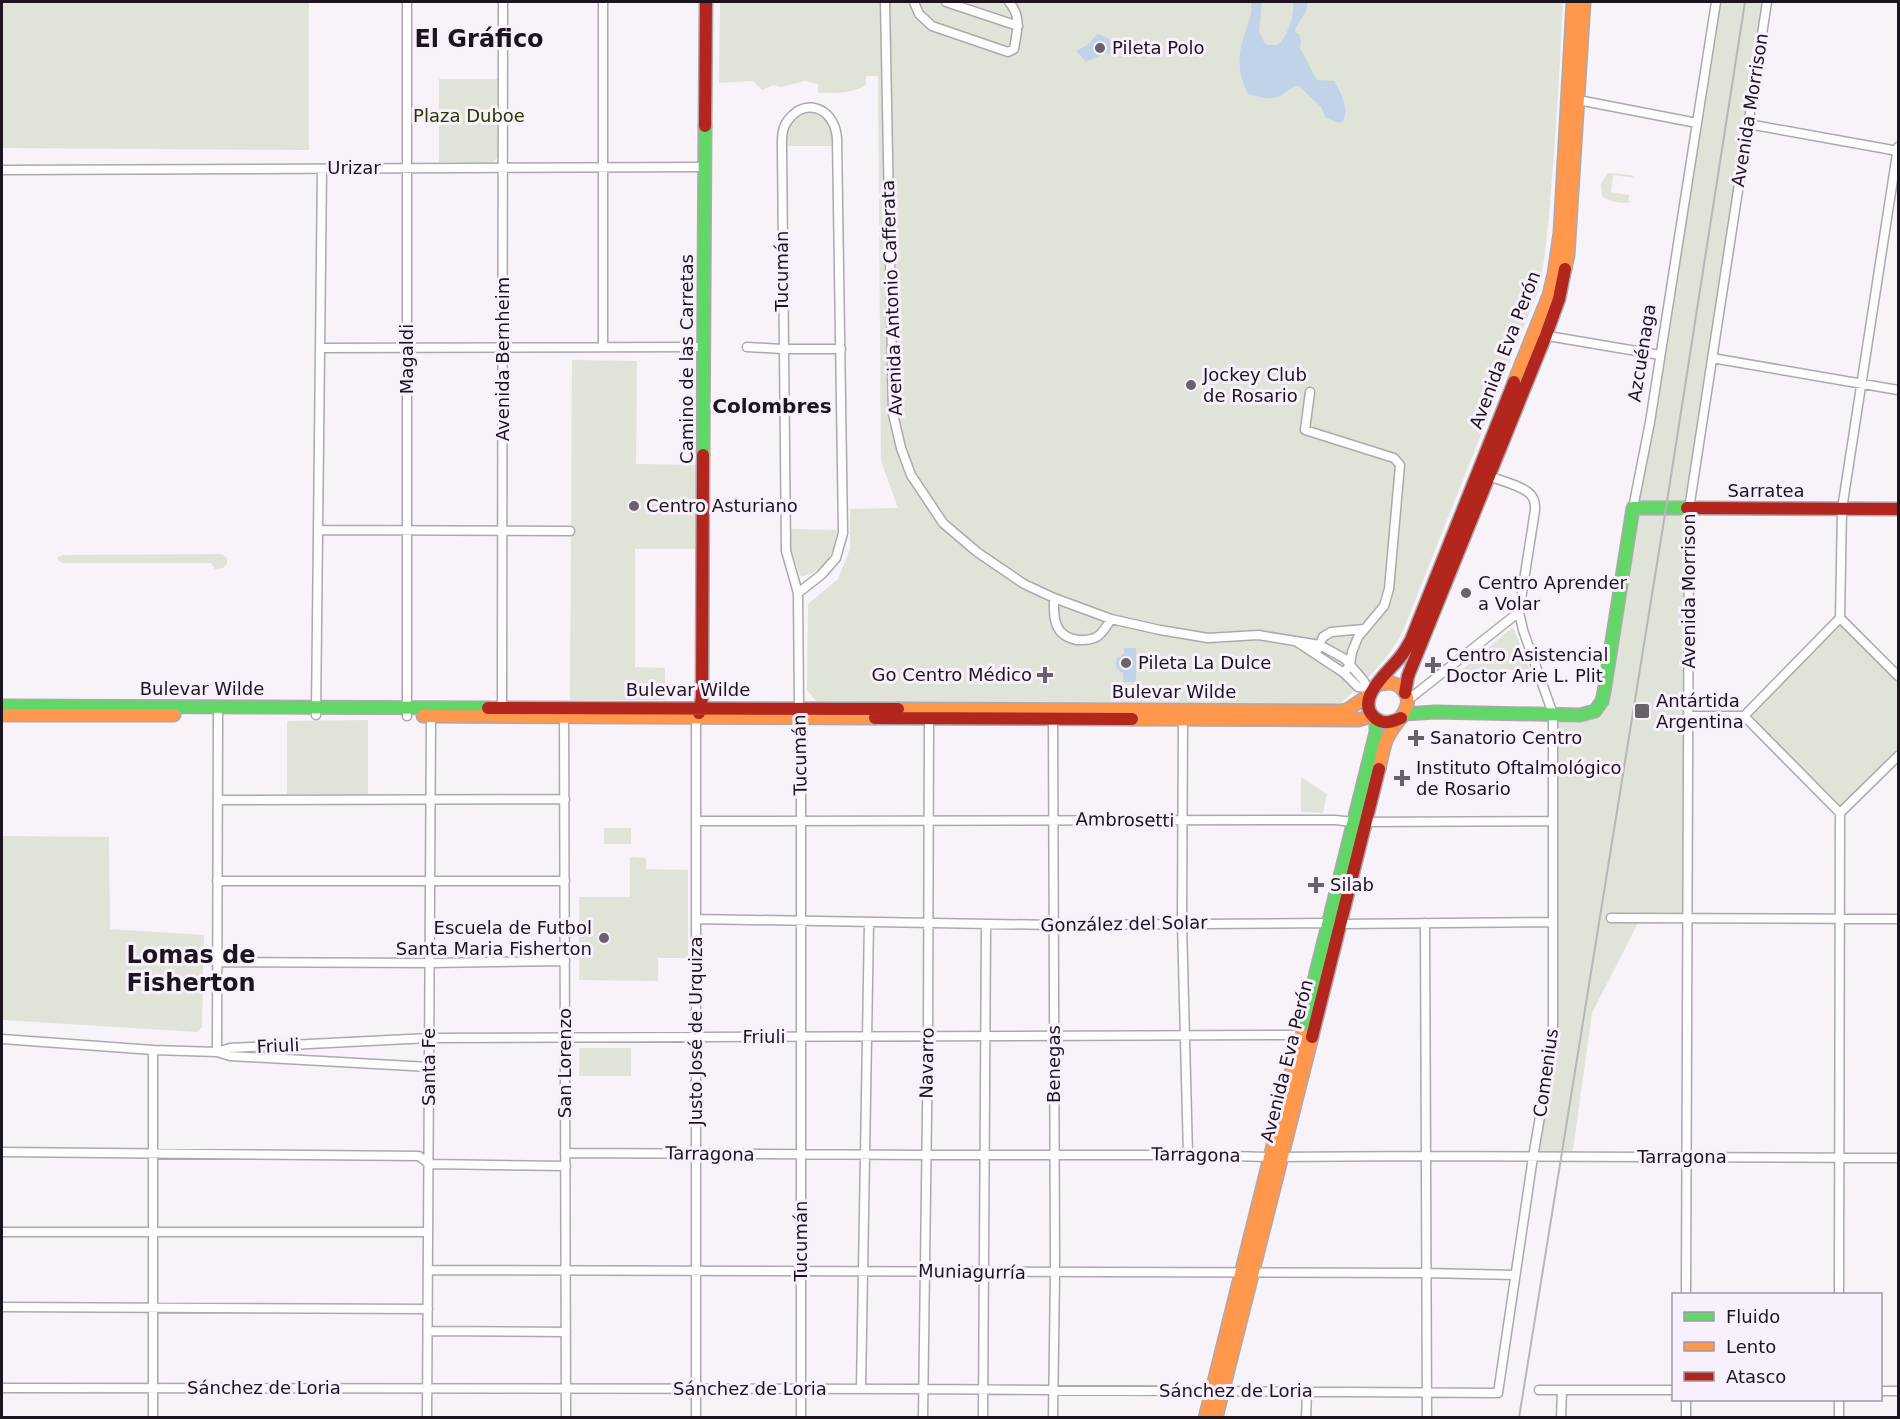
<svg xmlns="http://www.w3.org/2000/svg" width="1900" height="1419" font-family="'DejaVu Sans',sans-serif">
	<style>
		.green { fill: #e0e3d7 }
		.water { fill: #c1d3e8 }
		.lines { fill: none; stroke-linecap: round; stroke-linejoin: round }
		.street-casing { stroke: #ada8b0; stroke-width: 11 }
		.fast-casing { stroke: #ada8b0; stroke-width: 15 }
		.slow-casing { stroke: #ada8b0; stroke-width: 15 }
		.jam-casing { stroke: #ada8b0; stroke-width: 15 }
		.street { stroke: #fefdfe; stroke-width: 8 }
		.fast { stroke: #63d668; stroke-width: 12 }
		.slow { stroke: #ff974d; stroke-width: 12 }
		.jam { stroke: #b3261e; stroke-width: 12 }
		.rail { stroke: #b7b6b8; stroke-width: 2 }
		.poi-dot { fill: #69626b; stroke: #f8f0fc; stroke-width: 2 }
		.labels { text-anchor: middle; stroke-width: 6; stroke-linejoin: round; paint-order: stroke }
		.poi-label { font-size: 18px; fill: #1c141e; stroke: #f8f0fc; text-anchor: start }
		.street-label { font-size: 18px; fill: #1c141e; stroke: #f8f0fc }
		.park-label { font-size: 18px; fill: #2c3900; stroke: #f8f0fc }
		.neighbourhood-label { font-size: 20px; font-weight: bold; fill: #1c141e; stroke: #f8f0fc }
		.district-label { font-size: 24px; font-weight: bold; fill: #1c141e; stroke: #f8f0fc }
	</style>
	<rect width="100%" height="100%" fill="#f7f3f9"/>
	<path class="green" d="M2,2H309V150L2,148Z
		M720,2H1563C1560,60 1557,118 1552,177C1549,215 1547,254 1538,291L1403,631C1387,662 1364,681 1339,705L1074,706L816,701L807,690L808,604L838,579L850,549V509L898,508L881,461L878,76H866V85C851,94 835,93 818,93V84L805,81L781,87L773,85L762,90L753,81L719,83Z
		M1716,2H1767L1689,509L1688,920L1640,919L1592,1013L1572,1157H1533L1553,1042V714L1598,708Z
		M439,79H500L499,153C498,158 496,161 490,163L439,162Z
		M810,113C831,117 832,126 835,146H786C785,128 792,117 810,113Z
		M1608,173L1631,175L1635,178L1613,175L1611,192L1629,195L1628,201H1632C1623,205 1610,202 1602,196L1601,184Z
		M572,360L637,361L636,464L696,465V549H635V667L665,668V700H570Z
		M789,529L837,530C833,554 828,570 801,577L790,548Z
		M222,554L227,558V564L223,568L215,569L211,563H62L58,560V557L63,555Z
		M1840,618L1898,676V756L1840,813L1744,716Z
		M1513,627L1530,670H1462Z
		M368,720V794H287V721Z
		M1301,777L1327,794L1323,813L1301,812Z
		M604,828H631V844H604Z
		M2,836L109,837L110,929L204,935L202,1027L197,1032L2,1020Z
		M630,857L646,858V869L688,870V958H658V981L579,980V897H630Z
		M579,1048H631V1076H579Z"/>
	<path class="water" d="M1251,2H1262L1259,31L1264,42L1268,45H1278C1288,35 1295,16 1293,2H1308L1306,11L1295,29V32L1299,34L1301,41L1300,48L1317,80L1334,81C1341,92 1349,108 1343,121L1339,123L1326,118L1321,107L1299,86C1290,86 1286,94 1278,97C1269,100 1257,96 1248,94C1239,76 1237,58 1243,39C1247,25 1253,17 1251,2Z
		M1099,34L1117,43V52L1115,54L1106,53L1086,62L1076,51L1089,44L1096,35Z
		M1124,648H1136V682H1123V673C1116,670 1114,665 1117,658L1124,654Z"/>
	<g class="lines">
		<g class="street-casing">
			<path id="street" d="M885,2L893,414L901,448L911,475L943,523L977,552L1024,584L1054,598L1111,619L1160,630L1208,638L1258,635L1320,645L1345,659L1364,681L1367,688
				M914,2L919,14L932,26L1008,52L1014,49C1017,30 1022,17 1009,2
				M946,2L1018,26
				M1573,99L1697,123
				M1748,124L1898,151
				M2,170L706,167
				M1542,335L1660,355
				M603,347V2
				M747,347L782,349H841
				M321,348L705,347
				M1712,358L1898,390
				M1310,392L1305,430L1394,458L1400,465L1389,589L1384,606L1358,637L1352,652L1350,665L1344,673
				M1633,508L1650,422L1716,2
				M319,530L570,531
				M798,593L821,575L836,558L843,533L837,138C834,105 801,96 785,125C781,133 782,141 782,149L786,551L798,593L799,709L801,718V1418
				M1054,598C1054,609 1053,622 1060,631C1064,636 1072,639 1077,640C1097,641 1101,636 1111,619
				M1840,618L1842,509L1898,147
				M1297,642L1344,673L1358,687L1367,688L1370,690
				M1318,649L1323,637L1331,632L1364,629
				M1408,700L1519,612
				M564,711L566,1418
				M502,712L503,2
				M1183,714L1182,923L1188,1155
				M316,715L322,169
				M407,716V2
				M1053,716L1055,1273L1053,1418
				M1688,716H1744L1840,813L1898,756
				M1744,716L1840,618L1898,676
				M218,800L565,799
				M696,821L1335,820L1353,822L1553,821
				M217,881H565
				M1611,918L1898,919
				M696,919L1054,925L1328,923L1339,924L1553,922
				M1425,923L1427,1418
				M217,962L430,963L565,961
				M2,1039L153,1050L217,1052L230,1056L429,1067
				M217,1052L230,1048L429,1038L1304,1035
				M217,1052L218,715
				M2,1152L419,1156L429,1164L566,1166
				M565,1153L926,1155H1188L1270,1157L1426,1156L1898,1158
				M2,1232H428
				M428,1270L1426,1273L1515,1275
				M1686,1294L1689,509L1767,2
				M1839,1294L1840,813
				M2,1307L428,1309
				M428,1331L566,1332
				M2,1388L923,1389L1498,1393L1533,1157L1553,1042V714L1523,630L1519,612L1535,510C1535,504 1535,500 1531,495C1524,486 1498,480 1486,475
				M861,1389L869,922
				M1539,1390H1674
				M1880,1391H1898
				M153,1418V1050
				M427,1418L431,716
				M696,1418V726L697,717
				M923,1418L928,1037L929,713
				M983,1418L986,925
				M1306,1418L1307,1391
				M1561,1418L1562,1390
				M1686,1418V1400
				M1839,1418V1400"/>
		</g>
		<g class="fast-casing">
			<path id="fast" d="M703,455L705,126
				M2,706L488,708
				M1405,714L1435,712L1580,715L1595,711L1602,701L1604,692L1633,508H1687
				M1301,1033L1376,732V719"/>
		</g>
		<g class="slow-casing">
			<path id="slow" d="M1565,269L1568,255L1584,2
				M1514,382L1549,295L1554,274L1560,233L1573,2
				M1377,685C1385,683 1393,681 1400,687C1421,705 1392,723 1386,741C1383,750 1381,760 1379,769
				M898,709L1340,711L1347,710L1369,695
				M2,715H174
				M423,716L875,718
				M1132,719L1358,720L1372,716
				M1205,1418L1301,1033
				M1216,1418L1312,1037"/>
		</g>
		<g class="jam-casing">
			<path id="jam" d="M705,126L706,2
				M1687,508L1898,509
				M1405,693L1408,676L1546,335L1559,299L1565,269
				M488,708L898,709
				M699,713L702,697L703,455
				M875,718L1132,719
				M1401,718C1392,722 1383,725 1375,718C1353,699 1390,671 1401,656C1405,651 1408,645 1411,640L1514,382
				M1312,1037L1379,769"/>
		</g>
		<use href="#street" class="street"/>
		<use href="#fast" class="fast"/>
		<use href="#slow" class="slow"/>
		<use href="#jam" class="jam"/>
		<path class="rail" d="M1519,1418L1666,508L1745,2"/>
	</g>
	<g class="poi-dot">
		<circle cx="1100" cy="48" r="6"/>
		<circle cx="1191" cy="385" r="6"/>
		<circle cx="634" cy="506" r="6"/>
		<circle cx="1466" cy="593" r="6"/>
		<circle cx="1126" cy="663" r="6"/>
		<path d="M1430 656h6v6h6v6h-6v6h-6v-6h-6v-6h6z"/>
		<path d="M1042 666h6v6h6v6h-6v6h-6v-6h-6v-6h6z"/>
		<rect x="1634" y="703" width="16" height="16" rx="3"/>
		<path d="M1413 729h6v6h6v6h-6v6h-6v-6h-6v-6h6z"/>
		<path d="M1399 769h6v6h6v6h-6v6h-6v-6h-6v-6h6z"/>
		<path d="M1313 876h6v6h6v6h-6v6h-6v-6h-6v-6h6z"/>
		<circle cx="604" cy="938" r="6"/>
	</g>
	<g class="labels">
		<g class="poi-label">
			<text x="1112" y="54">Pileta Polo</text>
			<text x="1203" y="381">Jockey Club<tspan x="1203" dy="21">de Rosario</tspan></text>
			<text x="646" y="512">Centro Asturiano</text>
			<text x="1478" y="589">Centro Aprender<tspan x="1478" dy="21">a Volar</tspan></text>
			<text x="1446" y="661">Centro Asistencial<tspan x="1446" dy="21">Doctor Arie L. Plit</tspan></text>
			<text x="1138" y="669">Pileta La Dulce</text>
			<text x="1032" y="681" text-anchor="end">Go Centro Médico</text>
			<text x="1656" y="707">Antártida<tspan x="1656" dy="21">Argentina</tspan></text>
			<text x="1430" y="744">Sanatorio Centro</text>
			<text x="1416" y="774">Instituto Oftalmológico<tspan x="1416" dy="21">de Rosario</tspan></text>
			<text x="1330" y="891">Silab</text>
			<text x="592" y="934" text-anchor="end">Escuela de Futbol<tspan x="592" dy="21">Santa Maria Fisherton</tspan></text>
		</g>
		<g class="street-label">
			<text transform="translate(1750 110) rotate(-81)" y="6">Avenida Morrison</text>
			<text x="354" y="174">Urizar</text>
			<text transform="translate(782 271) rotate(-90)" y="6">Tucumán</text>
			<text transform="translate(892 298) rotate(-92)" y="6">Avenida Antonio Cafferata</text>
			<text transform="translate(1505 350) rotate(-69)" y="6">Avenida Eva Perón</text>
			<text transform="translate(1642 353) rotate(-81)" y="6">Azcuénaga</text>
			<text transform="translate(407 359) rotate(-90)" y="6">Magaldi</text>
			<text transform="translate(503 359) rotate(-90)" y="6">Avenida Bernheim</text>
			<text transform="translate(687 359) rotate(-90)" y="6">Camino de las Carretas</text>
			<text x="1766" y="497">Sarratea</text>
			<text transform="translate(1689 591) rotate(-90)" y="6">Avenida Morrison</text>
			<text x="202" y="695">Bulevar Wilde</text>
			<text x="688" y="696">Bulevar Wilde</text>
			<text x="1174" y="698">Bulevar Wilde</text>
			<text transform="translate(800 755) rotate(-91)" y="6">Tucumán</text>
			<text transform="translate(1125 820) rotate(1)" y="6">Ambrosetti</text>
			<text transform="translate(1124 924) rotate(-1)" y="6">González del Solar</text>
			<text transform="translate(696 1031) rotate(-90)" y="6">Justo José de Urquiza</text>
			<text x="764" y="1043">Friuli</text>
			<text transform="translate(278 1046) rotate(-3)" y="6">Friuli</text>
			<text transform="translate(1287 1061) rotate(-76)" y="6">Avenida Eva Perón</text>
			<text transform="translate(565 1063) rotate(-90)" y="6">San Lorenzo</text>
			<text transform="translate(927 1063) rotate(-89)" y="6">Navarro</text>
			<text transform="translate(1054 1064) rotate(-90)" y="6">Benegas</text>
			<text transform="translate(429 1067) rotate(-90)" y="6">Santa Fe</text>
			<text transform="translate(1546 1073) rotate(-82)" y="6">Comenius</text>
			<text transform="translate(710 1154) rotate(1)" y="6">Tarragona</text>
			<text transform="translate(1196 1155) rotate(1)" y="6">Tarragona</text>
			<text x="1682" y="1163">Tarragona</text>
			<text transform="translate(801 1241) rotate(-90)" y="6">Tucumán</text>
			<text transform="translate(972 1272) rotate(1)" y="6">Muniagurría</text>
			<text x="264" y="1394">Sánchez de Loria</text>
			<text x="750" y="1395">Sánchez de Loria</text>
			<text x="1236" y="1397">Sánchez de Loria</text>
		</g>
		<g class="park-label">
			<text x="469" y="122">Plaza Duboe</text>
		</g>
		<g class="neighbourhood-label">
			<text x="772" y="413">Colombres</text>
		</g>
		<g class="district-label">
			<text x="479" y="47">El Gráfico</text>
			<text x="191" y="963">Lomas de<tspan x="191" dy="28">Fisherton</tspan></text>
		</g>
	</g>
	<rect width="1900" height="1419" fill="none" stroke="#1c141e" stroke-width="6"/>
	<rect x="1672" y="1293" width="210" height="108" fill="#f8f0fc" stroke="#a098a3" stroke-width="1.5"/>
	<rect x="1684" y="1312" width="30" height="9" fill="#63d668" stroke="#a098a3" stroke-width="1.5"/>
	<text x="1726" y="1323" font-size="18" fill="#1c141e">Fluido</text>
	<rect x="1684" y="1342" width="30" height="9" fill="#ff974d" stroke="#a098a3" stroke-width="1.5"/>
	<text x="1726" y="1353" font-size="18" fill="#1c141e">Lento</text>
	<rect x="1684" y="1372" width="30" height="9" fill="#b3261e" stroke="#a098a3" stroke-width="1.5"/>
	<text x="1726" y="1383" font-size="18" fill="#1c141e">Atasco</text>
</svg>
